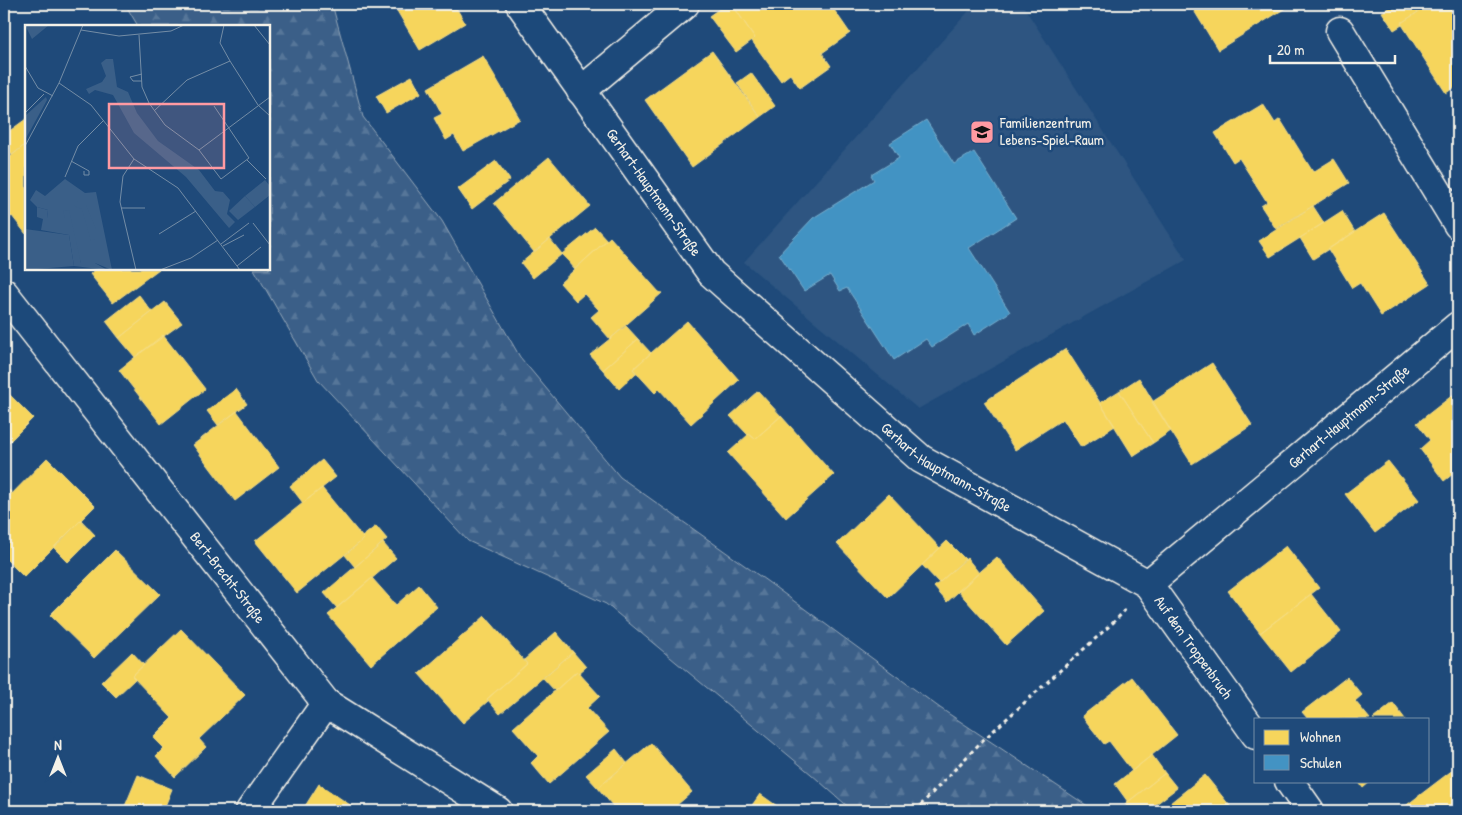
<svg xmlns="http://www.w3.org/2000/svg" width="1462" height="815" font-family="'Patrick Hand',sans-serif">
	<style>
		.built { fill: #2d5581 }
		.forest { fill: url(#forest-firs); stroke: #97a8b8 }
		.homes { fill: #f6d55c; stroke: #f5dd86 }
		.schools { fill: #4393c3; stroke: #78afce }
		.lines { fill: none; stroke-linecap: round; stroke-linejoin: round }
		.street-casing { stroke: #f4f1e8; stroke-width: 31 }
		.path { stroke: #f4f1e8; stroke-width: 3; stroke-dasharray: 4 4; stroke-linecap: butt }
		.street { stroke: #1f4a7a; stroke-width: 28 }
		.labels { text-anchor: middle; stroke-width: 5; stroke-linejoin: round; paint-order: stroke }
		.poi-label { font-size: 15px; fill: #f4f1e8; stroke: #1f4a7a; text-anchor: start }
		.street-label { font-size: 15px; fill: #f4f1e8; stroke: #1f4a7a }
		.inset-road { fill: none; stroke: #748da6; stroke-width: 1 }
		.view { fill: #ff9aa2; fill-opacity: 0.15; stroke: #ff9aa2; stroke-width: 2.5 }
		.inset-edge { fill: none; stroke: #f4f1e8; stroke-width: 2.5 }
	</style>
	<defs>
		<pattern id="forest-firs" width="22" height="20" patternUnits="userSpaceOnUse" patternTransform="scale(1.25)"><rect width="22" height="20" fill="#3a5f88"/><path d="M5 1l3.5 6h-7zM16 11l3.5 6h-7z" fill="#577699"/></pattern>
	</defs>
	<rect width="100%" height="100%" fill="#1f4a7a"/>
	<filter id="ink" filterUnits="userSpaceOnUse"><feTurbulence type="fractalNoise" baseFrequency=".02" numOctaves="2"/><feDisplacementMap in="SourceGraphic" scale="10" xChannelSelector="R" yChannelSelector="G"/><feConvolveMatrix kernelMatrix="1 2 1 2 8 2 1 2 1" color-interpolation-filters="sRGB"/></filter>
	<g filter="url(#ink)">
		<path class="built" d="M975,4H1022L1186,260L918,409L744,262Z"/>
		<path class="forest" d="M125,4H332L363,117L442,221L520,357L620,477L768,582L940,708L1095,811H853L811,774L606,604L468,541L318,380L254,269H269V26H138Z"/>
		<path class="homes" d="M393,4H454L465,23L420,50Z
			M726,4H732L755,38L736,52L709,16Z
			M732,4H830L850,33L822,53L831,66L800,88L790,74L781,81L752,41L755,38Z
			M1190,4H1292L1218,50Z
			M1395,4H1421L1424,8L1401,23L1402,25L1394,30L1382,12Z
			M1431,4H1458V85L1446,93L1401,23Z
			M712,51L760,117L692,167L645,100Z
			M483,56L520,119L463,151L454,135L446,140L434,118L442,114L428,88Z
			M751,73L775,106L760,117L737,83Z
			M412,76L421,93L386,113L376,96Z
			M1263,104L1275,123L1280,119L1313,172L1334,159L1349,183L1276,229L1261,206L1267,202L1239,158L1233,162L1215,133Z
			M26,119V144L12,155L4,145V135Z
			M26,144V234L12,216L8,219L4,214V162Z
			M549,157L590,206L534,252L494,203Z
			M496,161L510,180L472,209L458,189Z
			M1313,206L1324,223L1270,257L1259,241Z
			M1342,211L1355,232L1313,259L1300,238Z
			M1384,213L1430,284L1381,316L1360,283L1352,288L1328,249Z
			M595,227L607,240L575,269L562,254Z
			M610,237L659,292L662,293L610,339L591,317L599,310L584,294L576,301L560,283Z
			M550,239L562,254L533,278L521,263Z
			M97,269H159L113,303L90,274Z
			M139,295L152,312L119,338L106,321Z
			M165,302L182,323L135,357L119,338Z
			M687,321L739,380L691,424L659,389L655,393L633,369Z
			M626,326L638,339L603,370L590,355Z
			M163,335L205,389L161,424L119,370Z
			M638,339L651,353L633,369L636,373L619,389L603,370Z
			M1066,349L1115,426L1081,447L1063,419L1015,450L984,402Z
			M1212,363L1252,425L1192,464L1152,402Z
			M1139,378L1171,431L1153,443L1119,391Z
			M4,389L33,418L4,447Z
			M236,389L247,404L218,425L207,411Z
			M758,391L781,416L755,439L749,434L748,435L730,416Z
			M1119,391L1153,443L1133,456L1100,403Z
			M1458,391V470L1444,481L1420,449L1430,440L1417,423Z
			M237,411L279,467L235,501L193,445Z
			M781,416L834,475L786,518L728,453L749,434L755,439Z
			M47,458L95,506L24,577L4,557V502Z
			M322,460L336,477L303,503L290,486Z
			M1388,461L1419,500L1375,533L1345,494Z
			M4,485L12,493L4,502Z
			M322,488L364,539L297,593L255,541Z
			M889,494L940,548L888,598L837,544Z
			M81,520L95,535L68,562L54,548Z
			M376,526L387,539L355,567L345,555L364,539L362,537Z
			M947,541L965,559L939,583L922,565Z
			M383,543L396,558L337,608L324,593Z
			M1286,546L1319,588L1260,633L1228,591Z
			M115,550L160,594L94,658L50,615Z
			M997,557L1044,611L1006,645L958,591Z
			M967,558L979,573L947,602L934,587Z
			M372,578L396,605L419,585L437,607L371,665L328,615Z
			M1311,594L1341,632L1291,672L1260,633Z
			M485,616L527,664L487,699L488,701L463,723L419,674Z
			M181,629L245,695L199,739L206,747L175,777L156,756L164,748L153,737L172,718L132,676Z
			M556,632L573,652L500,714L487,699L527,664L524,660Z
			M132,652L144,665L132,676L135,679L116,697L101,682Z
			M573,652L586,667L579,673L577,671L555,691L543,678Z
			M577,671L600,696L587,708L609,732L549,784L531,763L538,756L513,728Z
			M1132,677L1177,735L1132,771L1109,741L1104,744L1082,716Z
			M1347,677L1362,695L1355,701L1370,719H1308L1302,712Z
			M1393,703L1405,719H1373Z
			M651,743L692,792L670,811H617L598,788Z
			M616,749L627,763L598,788L586,775Z
			M1152,755L1165,773L1128,802L1115,784Z
			M1458,766V811H1399Z
			M1165,773L1177,788L1147,811H1131L1125,804Z
			M138,775L172,789L163,811H123Z
			M1205,775L1234,811H1160Z
			M1358,781H1371L1363,788Z
			M319,784L359,811H302Z
			M760,794L784,811H748Z"/>
		<path class="schools" d="M926,120L954,164L974,152L1016,218L969,248L1010,312L974,335L968,324L932,347L926,339L894,360L847,288L840,291L830,275L804,291L779,254L813,218L874,180L871,175L899,158L890,143Z"/>
		<g class="lines">
			<g class="street-casing">
				<g id="street">
					<path id="s1" d="M520,4L711,273L921,459L1148,584L1458,326"/>
					<path d="M1340,31L1458,225"/>
					<path d="M581,91L685,4"/>
					<path id="s2" d="M4,293L326,703L498,811"/>
					<path id="s3" d="M1148,584L1256,735"/>
					<path d="M1289,781L1310,811"/>
					<path d="M250,811L326,703"/>
				</g>
			</g>
			<path class="path" d="M915,811L982,741L1116,620L1125,610"/>
			<use href="#street" class="street"/>
		</g>
	</g>
	<defs>
		<g id="school-square" transform="scale(1.25)"><rect x="-9" y="-9" width="18" height="18" rx="4" fill="#ff9aa2" stroke="#1f4a7a"/><path d="M0-5L7-2L0 1L-7-2ZM-4 1L0 2.5L4 1V4Q0 6-4 4Z" fill="#111"/></g>
	</defs>
	<g fill-rule="evenodd">
		<use href="#school-square" x="982" y="132"/>
	</g>
	<g class="labels">
		<g class="poi-label">
			<text x="1000" y="128">Familienzentrum<tspan x="1000" dy="17">Lebens-Spiel-Raum</tspan></text>
		</g>
		<g class="street-label">
			<text dy="5" stroke="none"><textPath href="#s1" startOffset="231">Gerhart-Hauptmann-Straße</textPath></text>
			<text dy="5" stroke="none"><textPath href="#s1" startOffset="1131">Gerhart-Hauptmann-Straße</textPath></text>
			<text dy="5" stroke="none"><textPath href="#s1" startOffset="636">Gerhart-Hauptmann-Straße</textPath></text>
			<text dy="5" stroke="none"><textPath href="#s2" startOffset="362">Bert-Brecht-Straße</textPath></text>
			<text dy="5" stroke="none"><textPath href="#s3" startOffset="78">Auf dem Troppenbruch</textPath></text>
		</g>
	</g>
	<g transform="translate(25 25)">
		<rect width="245" height="245" fill="#1f4a7a"/>
		<path d="M21,72L22,75L0,115V91ZM40,154L60,168L71,167L87,245L70,238H56L40,193H22L23,185L12,182L5,175L11,165L20,171ZM240,155L245,161V170L230,182L220,171ZM0,204L44,210L49,241L0,245Z" fill="#3a5f88"/>
		<path d="M81,34H88L92,62L103,67L112,88L133,116L174,145L190,166L198,167L205,175L202,189L210,197L204,203L161,152L109,108L88,70L70,65L64,69L61,64L77,57L81,51L76,38ZM53,176L61,180L71,204V213L66,216L57,184L49,181ZM12,182L23,185L22,193H40L38,186L44,185L56,238H70L82,245L49,241L44,210L16,205L18,194L12,192Z" fill="#3a5f88"/>
		<path d="M0,0H24L7,14Z" fill="#3a5f88"/>
		<path d="M220,171L230,182L213,195L204,186Z" fill="#3a5f88"/>
		<path class="inset-road" d="M199,0L195,18L205,36M229,0L245,20M56,5L94,11L146,6L159,0M114,10L117,62L124,78L140,100L174,125L245,72M0,41L13,63L28,71M117,49L105,52L108,56H117M34,58L66,80L109,134L153,163L215,245M129,86L162,55L205,36L233,80L245,91M0,88L19,69M0,121L34,58L58,0M174,125L196,154L224,133L189,81M109,134L98,151L95,177L111,245M222,135L241,154M46,136L64,146V150H59V146M40,152L53,121L79,95M96,183H120M228,198L245,220M134,209L171,186M196,219L224,198M198,221L219,210M212,241L236,222M135,245L166,233L193,215"/>
		<path class="view" d="M84,79H199V143H84Z"/>
		<rect width="245" height="245" class="inset-edge"/>
	</g>
	<rect width="1462" height="815" fill="none" stroke="#1f4a7a" stroke-width="20"/>
	<rect x="10" y="10" width="1442" height="795" fill="none" stroke="#f4f1e8" stroke-width="2" filter="url(#ink)"/>
	<rect x="1254" y="718" width="175" height="65" fill="#1f4a7a" stroke="#748da6"/>
	<rect x="1264" y="730" width="25" height="15" fill="#f6d55c" stroke="#748da6"/>
	<text x="1300" y="742" font-size="15" fill="#f4f1e8">Wohnen</text>
	<rect x="1264" y="755" width="25" height="15" fill="#4393c3" stroke="#748da6"/>
	<text x="1300" y="768" font-size="15" fill="#f4f1e8">Schulen</text>
	<g transform="translate(58 758)" stroke="#1f4a7a" stroke-width="4" paint-order="stroke">
	<path d="M0-4L9 19L0 12L-9 19Z" fill="#f4f1e8"/>
	<text y="-8" font-size="14" font-weight="bold" text-anchor="middle" fill="#f4f1e8">N</text>
	</g>
	<path d="M1270 55v8h125v-8" fill="none" stroke="#f4f1e8" stroke-width="2.5"/>
	<text x="1277" y="55" font-size="15" fill="#f4f1e8" stroke="#1f4a7a" stroke-width="4" paint-order="stroke">20 m</text>
</svg>
